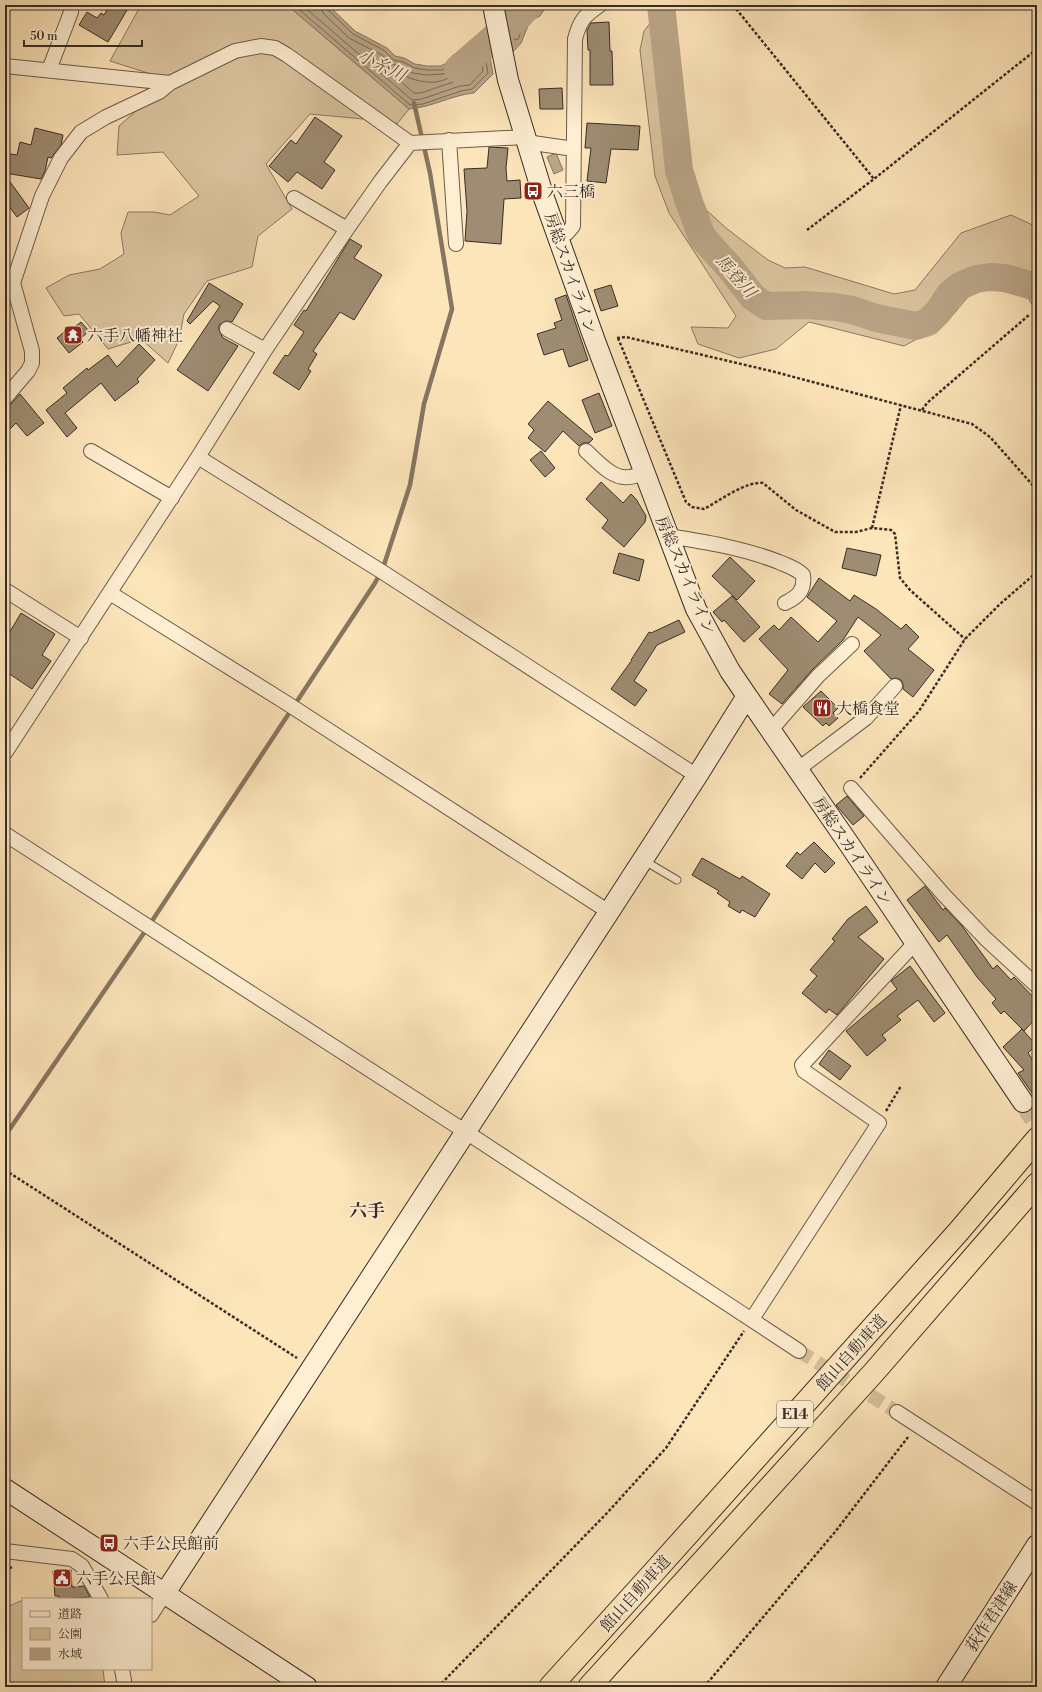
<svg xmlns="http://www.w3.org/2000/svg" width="1042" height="1692" font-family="'Libre Bodoni','Noto Serif JP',serif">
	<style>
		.green { fill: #dcc6a1; stroke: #8a7a64 }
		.water { fill: #baa688; stroke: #867661 }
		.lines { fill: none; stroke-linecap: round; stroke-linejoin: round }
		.shore { stroke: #796a57; stroke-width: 1 }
		.stream { stroke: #867661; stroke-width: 4.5 }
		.river { stroke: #baa688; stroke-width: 28 }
		.building { fill: #9e8d73; stroke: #382d26 }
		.street-tunnel { stroke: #d6c09c; stroke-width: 14; stroke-dasharray: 14 7; stroke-linecap: butt }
		.secondary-tunnel { stroke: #d6c09c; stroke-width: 20; stroke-dasharray: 20 10; stroke-linecap: butt }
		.lane-casing { stroke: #695b4b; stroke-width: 9 }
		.street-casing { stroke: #695b4b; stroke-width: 16 }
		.secondary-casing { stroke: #382d26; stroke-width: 22 }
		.highway-casing { stroke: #382d26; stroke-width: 24 }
		.path { stroke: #382d26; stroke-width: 2.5; stroke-dasharray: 3 2; stroke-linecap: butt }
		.lane { stroke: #feeed2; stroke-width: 7 }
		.street { stroke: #feeed2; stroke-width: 14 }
		.secondary { stroke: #feeed2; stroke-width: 20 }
		.highway { stroke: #fde5ba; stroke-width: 22 }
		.labels { text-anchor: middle; stroke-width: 4; stroke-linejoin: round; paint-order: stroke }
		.shield { fill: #feeed2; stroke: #73675a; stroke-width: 1 }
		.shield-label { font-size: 15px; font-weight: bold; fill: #382d26 }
		.poi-label { font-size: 16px; fill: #382d26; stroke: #feeed2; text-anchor: start }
		.street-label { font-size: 16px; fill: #382d26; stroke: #feeed2 }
		.water-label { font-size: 17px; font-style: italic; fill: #5f5143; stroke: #feeed2 }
		.quarter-label { font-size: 18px; font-weight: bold; fill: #382d26; stroke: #feeed2 }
	</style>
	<rect width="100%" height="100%" fill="#fde5ba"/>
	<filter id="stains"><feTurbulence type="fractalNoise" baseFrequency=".005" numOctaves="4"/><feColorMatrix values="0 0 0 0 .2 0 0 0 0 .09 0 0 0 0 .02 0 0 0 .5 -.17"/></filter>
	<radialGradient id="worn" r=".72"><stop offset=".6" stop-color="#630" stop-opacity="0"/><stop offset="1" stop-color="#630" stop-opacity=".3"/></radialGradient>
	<path class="green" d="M141,5H287L409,109L397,124L373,112L363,119L310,114L266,164L292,209L258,236L252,267L207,281L184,314L179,340L168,363L141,339L108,349L79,314L64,316L46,288L69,275L100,269L124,254L121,233L128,212H154L170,215L199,196L163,152L117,155L119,126L145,103L176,82L110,61Z
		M655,17L662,116L681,187L726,228L768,260L785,268L805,267L894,294L915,290L961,233L1011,215L1037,227V313L1018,281L979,284L946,323L904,346L809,322L776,349L739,358L698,344L691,327L728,328L736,316L669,213L655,176L640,50L644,31Z
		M23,1600V1669H103L105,1687H5V1608Z"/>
	<path class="water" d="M287,5H328L355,31L387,48L395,56L404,58L415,64L427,66H441L450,61L453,55L469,46L485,30L493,74L474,93C452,95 433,107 409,109Z
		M505,5H547L540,16L530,21L521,43L513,52Z
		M556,153L563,170L554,174L547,157Z"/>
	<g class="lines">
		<path class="shore" d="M294,5L410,105L423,104L461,91L472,89L488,73L482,41L471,50L456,59L452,64L442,70H427L415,68L403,62L393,60L385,51L353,34L327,9L326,5
			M302,5L412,100L422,99L460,86L470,85L483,71L480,52L478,51L459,63L454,69L444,74L427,75L413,73L401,66L391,64L382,55L349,38L323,13L321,5
			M509,5L514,39L516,40L518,39L526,19L537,13L542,5
			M514,5L517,20L518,22L524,14L533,9L536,5
			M473,62L476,63L477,69L467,79L459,80L421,93H414L391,73L393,71C400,72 404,76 410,78C441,89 450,77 473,62Z"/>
		<path class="stream" d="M5,1136L148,927L375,583L383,568L410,485L424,404L452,309L430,173L414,103"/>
		<path class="river" d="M661,5L679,170L689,202L702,237L731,269L753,297L766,306L806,305L835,307L852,310L876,318L916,326L928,322L938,312L950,294L960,286L976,279L990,277L1005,278L1037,287
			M458,69L519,16L529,5"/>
	</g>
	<path class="building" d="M110,5H130L108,42L79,25L87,12L97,18L101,13L104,15Z
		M609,22L610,51H612L613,85H590V50H588L587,30L591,23Z
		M562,88L563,109H540L539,89Z
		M315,117L342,136L324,162L335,170L322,189L297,172L288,182L269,166L291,140L296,144Z
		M587,123L640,126L638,150L611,149L606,183L587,181L591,148H585Z
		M35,128L63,135L61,145L51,158L48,157L45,171L41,179L5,173V153L17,155L20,142L31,145Z
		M489,147L508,148L506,168L507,181L520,180L521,198L504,199L501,244L465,241L467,211L464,169L487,168Z
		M5,175L29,208L17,217L5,201Z
		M350,239L362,246L354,258L382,275L354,320L340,312L313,351L317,354L308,369L311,371L299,390L273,373L285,355L288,356L304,332L294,325L304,310L306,311Z
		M209,283L243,304L232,322L226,321L219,325V330L223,338L238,346L208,391L177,370L220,306L213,301L190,324L187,321Z
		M611,285L618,306L601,311L594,290Z
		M566,295L588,360L569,367L563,349L544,355L537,334L556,328L554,323L562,320L555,299Z
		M81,322L89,331L80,339L83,342L69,353L57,338L70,327L72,329Z
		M139,344L155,360L137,379L139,382L115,401L101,383L65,413L77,428L67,437L46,410L67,393L63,388L87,368L88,370L108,355L117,367Z
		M599,393L612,426L595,433L582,400Z
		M20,394L44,423L27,436L16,423L5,434V406L11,404Z
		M548,401L593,439L589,443H583L579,446L563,431L545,452L528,438L534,430L528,424Z
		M541,451L555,468L545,477L530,460Z
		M601,482L623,503L631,494L636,499L646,516L645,522L624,547L602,528L608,520L586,499Z
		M847,548L881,555L876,576L842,568Z
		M619,553L644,560L639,581L613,573Z
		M730,557L755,581L737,600L712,576Z
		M819,578L850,601L854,595L876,609L901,629L906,624L919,637L908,649L934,670L913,697L903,689V684L901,680L896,678L891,679L864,651L881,635L858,617L843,640L812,670L782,704L769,694L788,670L759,639L774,625L779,630L791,617L818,642L837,621L807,597Z
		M732,596L760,627L744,642L724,620L722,622L713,612Z
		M21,613L55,634L42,655L51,661L32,689L5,671V640Z
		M679,620L685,632L657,645L634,681L647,690L635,706L611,689L632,660H631L649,632L651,633Z
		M821,691L838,708L833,713L838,718L829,726L826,723L823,726L803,707Z
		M847,796L864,816L853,825L836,805Z
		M814,842L835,863L825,873L815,863L802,879L786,866L797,852L800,855Z
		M702,858L740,879L742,876L770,894L755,917L742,910L740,913L728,906L730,902L717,893L719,891L692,875Z
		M925,886L943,910L945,908L962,926L993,969L997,965L1011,980L1014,977L1037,1001V1017L1024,1031L1004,1011L1001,1014L992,1003L996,999L977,977L947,935L939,942L907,900Z
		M866,906L878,922L858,937L884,959L837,1015L829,1009L826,1013L802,993L817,976L810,970L835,941L832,939L848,919Z
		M910,966L945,1013L934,1022L918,1000L897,1016L901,1020L882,1035L886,1040L867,1056L846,1031L897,989L891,981Z
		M1022,1029L1036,1045L1028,1053L1034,1062L1037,1060V1100L1018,1073L1024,1070L1003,1047Z
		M829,1050L851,1066L840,1080L819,1064Z
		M71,1570L72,1587L84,1586L90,1597L59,1599V1596H55L53,1571Z"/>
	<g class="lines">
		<path class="street-tunnel" d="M799,1351L897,1412"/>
		<path class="secondary-tunnel" d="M1023,1102L1037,1123"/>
		<g class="lane-casing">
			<path id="lane" d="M643,860L677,880"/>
		</g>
		<g class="street-casing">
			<path id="street" d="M5,66L170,83
				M49,70L71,12
				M449,140L456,244
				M526,142L574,149
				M294,198L347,229
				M558,236L567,233L573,226L575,39C580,20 584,16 600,5
				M227,329L265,350
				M5,398L28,371L32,363V351L13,283L42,196L61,158L81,132L106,117L159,92L170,83L235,51L261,46L275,48L287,55L410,143
				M91,451L172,498
				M586,451C597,461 613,480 629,477C634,477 639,474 644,473
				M198,457L384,573L697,776
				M668,536C706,542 743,548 779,562C788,566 796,568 803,575C805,590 798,597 785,603
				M5,590L81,638
				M110,593L288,704L609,912
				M770,731L818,676L852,644
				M5,753L198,457L265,350L347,229L380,182L410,143L525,137
				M797,770L866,718L895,686
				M851,788L943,894L986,939L1037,986
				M5,834L466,1132L799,1351
				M752,1319L879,1123L804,1071L802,1065L915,943
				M897,1412L1037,1503
				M5,1551L72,1559L82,1566L101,1599
				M151,1615L165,1593
				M122,1669L125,1687"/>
		</g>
		<g class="secondary-casing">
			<path id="secondary" d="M493,5L508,80L544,198L595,341L696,609L730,671L747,696L849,844L1023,1102
				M5,1489L307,1687
				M165,1593L609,912L697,776L747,696
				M946,1687L1037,1545"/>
		</g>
		<g class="highway-casing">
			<path id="highway" d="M550,1687L654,1572L959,1231L1037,1139
				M589,1687L875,1371L1037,1184"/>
		</g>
		<path class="path" d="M733,5L874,179
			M807,230L874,179L1037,49
			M617,338L626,337L771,371L972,424L990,437L1037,490
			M618,338L686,502L692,507L704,509C719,501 746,481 763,483L796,510L835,532H856L872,528L891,530L895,534L900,578L910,590L965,639
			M922,410L927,403L1029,315
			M872,528L901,405
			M860,778L919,711L965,639L1000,604L1037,572
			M886,1111L901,1086
			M5,1170L297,1358
			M5,1571L12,1567
			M438,1687L607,1513L666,1448L744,1331
			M704,1687L835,1532L908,1437"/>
		<use href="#lane" class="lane"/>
		<use href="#street" class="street"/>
		<use href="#secondary" class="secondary"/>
		<use href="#highway" class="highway"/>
	</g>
	<defs>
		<g id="bus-square" transform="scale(1)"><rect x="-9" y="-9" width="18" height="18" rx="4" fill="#8f2418" stroke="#feeed2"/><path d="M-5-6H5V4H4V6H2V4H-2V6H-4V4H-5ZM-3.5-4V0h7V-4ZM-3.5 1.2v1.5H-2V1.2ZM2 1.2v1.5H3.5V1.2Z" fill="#fff"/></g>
		<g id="temple-square" transform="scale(1)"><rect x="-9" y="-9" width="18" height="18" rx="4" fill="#8f2418" stroke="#feeed2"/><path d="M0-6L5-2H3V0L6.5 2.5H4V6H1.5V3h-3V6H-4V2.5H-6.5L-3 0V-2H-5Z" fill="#fff"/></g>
		<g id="restaurant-square" transform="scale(1)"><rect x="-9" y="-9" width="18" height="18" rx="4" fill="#8f2418" stroke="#feeed2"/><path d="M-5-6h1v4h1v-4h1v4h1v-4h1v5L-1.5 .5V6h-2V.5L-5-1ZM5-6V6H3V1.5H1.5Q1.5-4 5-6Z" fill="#fff"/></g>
		<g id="civic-square" transform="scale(1)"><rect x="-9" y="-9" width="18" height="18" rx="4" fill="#8f2418" stroke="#feeed2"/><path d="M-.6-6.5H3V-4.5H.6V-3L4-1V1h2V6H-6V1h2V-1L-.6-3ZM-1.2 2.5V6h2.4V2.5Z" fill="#fff"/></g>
	</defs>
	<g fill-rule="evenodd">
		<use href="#bus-square" x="533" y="191"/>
		<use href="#temple-square" x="73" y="335"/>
		<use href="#restaurant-square" x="822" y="708"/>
		<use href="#bus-square" x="109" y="1543"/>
		<use href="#civic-square" x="62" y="1578"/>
	</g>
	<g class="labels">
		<rect class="shield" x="777" y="1401" width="36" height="26" rx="3"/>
		<g class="shield-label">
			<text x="795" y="1419">E14</text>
		</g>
		<g class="poi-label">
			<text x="547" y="197">六三橋</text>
			<text x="87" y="341">六手八幡神社</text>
			<text x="836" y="714">大橋食堂</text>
			<text x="123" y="1549">六手公民館前</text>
			<text x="76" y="1584">六手公民館</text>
		</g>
		<g class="street-label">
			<text transform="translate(571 273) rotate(71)" y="6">房総スカイライン</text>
			<text transform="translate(686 575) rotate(67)" y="6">房総スカイライン</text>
			<text transform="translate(853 851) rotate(56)" y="6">房総スカイライン</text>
			<text transform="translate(851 1352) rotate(-48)" y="6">館山自動車道</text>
			<text transform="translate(635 1593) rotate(-48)" y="6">館山自動車道</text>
			<text transform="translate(991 1616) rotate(-57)" y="6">荻作君津線</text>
		</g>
		<g class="water-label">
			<text transform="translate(382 65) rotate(26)" y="6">小糸川</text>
			<text transform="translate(736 276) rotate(48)" y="6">馬登川</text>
		</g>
		<g class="quarter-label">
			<text x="367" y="1217">六手</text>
		</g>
	</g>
	<rect width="1042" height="1692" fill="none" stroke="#fde5ba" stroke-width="20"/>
	<rect x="6" y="6" width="1030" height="1680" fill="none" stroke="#382d26" stroke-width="2"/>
	<rect x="10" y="10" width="1022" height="1672" fill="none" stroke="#382d26"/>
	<rect x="22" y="1598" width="130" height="72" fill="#feeed2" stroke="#afa18d"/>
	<rect x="30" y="1611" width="20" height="6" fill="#feeed2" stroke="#afa18d"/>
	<text x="58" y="1618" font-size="12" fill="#382d26">道路</text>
	<rect x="30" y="1628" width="20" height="12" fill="#dcc6a1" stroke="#afa18d"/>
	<text x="58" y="1638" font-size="12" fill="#382d26">公園</text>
	<rect x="30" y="1648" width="20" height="12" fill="#baa688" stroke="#afa18d"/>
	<text x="58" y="1658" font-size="12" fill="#382d26">水域</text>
	<path d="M24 40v6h118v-6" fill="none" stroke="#382d26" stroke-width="2"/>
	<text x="30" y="40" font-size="12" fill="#382d26" stroke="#feeed2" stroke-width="3" paint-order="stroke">50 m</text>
	<rect width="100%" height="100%" filter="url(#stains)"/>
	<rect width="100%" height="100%" fill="url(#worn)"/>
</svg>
